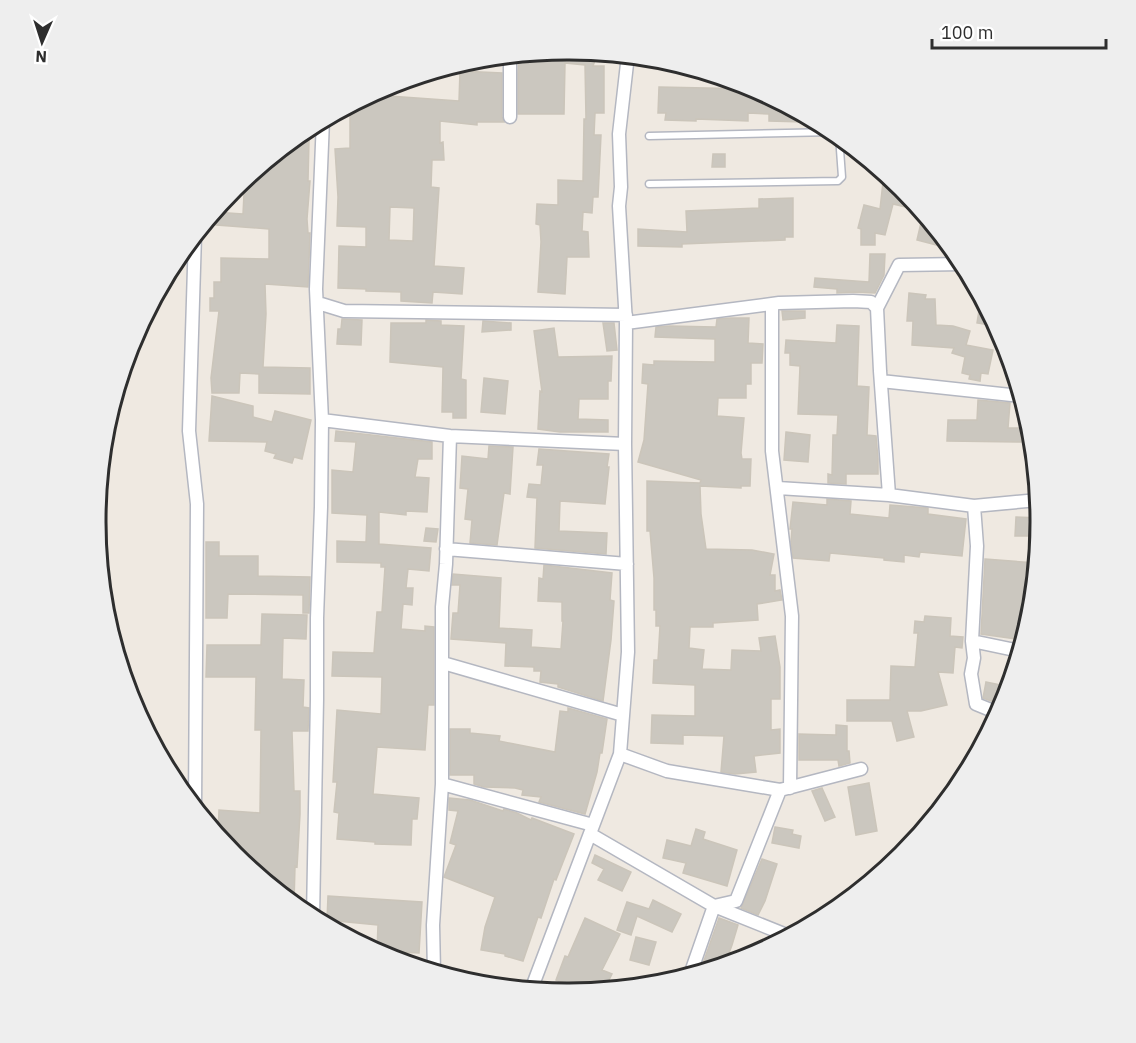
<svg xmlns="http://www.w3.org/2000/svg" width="1136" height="1043" font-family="'IBM Plex Sans',sans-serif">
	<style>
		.building { fill: #cbc7bf; stroke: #cbc5ba; stroke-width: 1.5; fill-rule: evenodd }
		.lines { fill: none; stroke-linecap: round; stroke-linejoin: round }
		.lane-casing { stroke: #b4b7c1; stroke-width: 9 }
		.street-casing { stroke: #b4b7c1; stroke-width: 15 }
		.lane { stroke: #fff; stroke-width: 6 }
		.street { stroke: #fff; stroke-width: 12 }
		.rim { fill: none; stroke: #2e2e2e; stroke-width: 3 }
	</style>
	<rect width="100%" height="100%" fill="#efe9e1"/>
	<path class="building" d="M568,50L598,52L593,66H604V113H595L594,135H601L598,197H593L592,213L583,212L582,231L588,232L589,257H567L565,294L538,292L541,242L540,225L536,224L537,204L558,205V180L583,181L584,119H586L585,65L565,63L564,114H518V73L519,54Z
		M460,71L502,73V117L504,122H477V125L440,121V143L443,142L444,160H432L431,187L439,188L434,266L464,268L462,294L433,292L432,303L401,301V292L366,291V289L338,288L339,246L366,247V227L337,226L338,197L335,149L350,148V114H354L355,103L366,97L389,96L459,101ZM390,207L414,208L413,241L389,240Z
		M659,87L755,89L803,115V122L769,121V114L748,113V121L696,119V121L665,120L666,113H658Z
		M305,130L304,140H309L308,181H310L307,219L308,233H310L308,287L265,284L266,314L263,367L310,368V394L259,393V374L240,373L239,393H212L211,378L219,311H210V298H214V282H221V258L269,259V229L204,224L214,212L243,214L244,194L230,193Z
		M713,154H725V167H712Z
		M884,173L909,196L906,207L893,204L885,235L875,233V245H861V229L858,228L864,205L880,209Z
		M793,198V237H785V240L682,244V247L638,246V229L687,232L686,211L759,208V199Z
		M923,214L950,247L952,249L917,240Z
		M870,254H885L884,275L875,293L854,292L837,293V289L814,287L815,278L869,282Z
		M909,293L926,295L925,299H935L936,325L953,326L970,331L966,345L993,350L988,374L981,373L980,381L969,379L970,375L962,373L965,357L952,353L954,348L912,345L913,321H907Z
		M981,298L996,326L977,323Z
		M782,311H805V318L783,320Z
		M731,318H749L748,343L763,344L762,363H751V384H746V398H718L717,416L744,418L741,453L742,459H751L750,486H741V488L700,486L701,514L706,549L752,550L774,554L770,575H775V591L780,590L782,600L757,604L758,620L713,623V627H690L689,648L704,650L702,669L731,670L732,650L761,651L759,638L775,636L780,667V699H771V730L780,729V753L754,756L756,772L735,774L721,772L724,736L683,735V744L651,743L652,715L695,716V685L653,683L654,660H658L660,626H656V610H654V578L650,531H647V481L700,483L701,480L638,462L644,440L648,384L642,383L643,364L654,365V361L715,362V339L655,337L656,327L670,326L716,327L717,319Z
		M342,319L362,320L361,345L337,344L338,329H341Z
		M426,320L441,321V325L464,326L461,379L466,380V418H453V412H442L443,367L390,362L391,323H426Z
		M483,321L511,323V330L482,332Z
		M603,323H614L617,350L607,351Z
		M837,325L859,326L857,386L869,387L867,435L876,436L878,459V474H846V484L828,483V474L832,475L833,435H837L838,415L798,414L800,366L790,365V353H785L786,340L836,343Z
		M554,328L558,357L612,356L611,381H608V399H579L578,419L608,420V432H560L538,429L540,391L542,392L534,331Z
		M484,378L508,381L505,414L481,412Z
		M212,396L253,406V417L272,422L275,411L311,420L302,459L294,457L292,463L274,458L276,454L265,451L267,442L209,441Z
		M978,400L1010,403L1008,428H1021V442L947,441L948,420H977Z
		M336,431L432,442V459H418L415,477L429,478L427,512L406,511V515L379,512V544L431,548L429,571L408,569L406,588H413L412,605L403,604L401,629L425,631V626L434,627V705H428L425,750L377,747L373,794L419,798L417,819H412L411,845L375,844V842L337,839L339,813L334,812L337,782H333L337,710L381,714L382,677L332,676L333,652L374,653L377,612H382L385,567H381V563L337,562V541L366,542L367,515L332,513V470L353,472L356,442L335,441Z
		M786,432L810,435L808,462L784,460Z
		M489,446L513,447L510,494L504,493L497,545L470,543L472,520L465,519L468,489L460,488L462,456L488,459Z
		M539,449L609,454L607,467H609L605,504L560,501L559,531L607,533L606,554L535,548L537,498L527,497L529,484L541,485L543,465H537Z
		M827,499L851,501L850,514L889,518L890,505L928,508V514L966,519L962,556L920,552L919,557L904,555V562L884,560V558L830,553L829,561L793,558L791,542L792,529H790L793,502L827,505Z
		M1016,517L1040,518L1039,536H1015Z
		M426,528L438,529L436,542L424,541Z
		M206,542H219V556H258V576L310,577L309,613H303V595L228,594L227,618H206Z
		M985,559L1036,563L1031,614L1023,640L981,634Z
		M544,565L612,573L610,600L614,601L611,640L603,701L558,687V684L540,682L541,671H534V667L505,666L506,643L451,639L453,613H458L460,585H452L453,574L501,578L499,628L532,630L531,647L561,649L563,621H562V602L538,601L539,578L543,579Z
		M262,614L307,615L306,639L283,638L282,679L304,680L303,707L309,708L308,731H292L294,791H300V814L297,867L295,866L294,904L258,875L259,865H247L234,855L218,835L219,810L260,813L261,730H255L256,677H206L207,645H261Z
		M925,616L951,618L950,636L963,637L962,648L955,647L953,673L938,672L947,705L921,711H907L914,737L897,741L892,721H847V700H890L891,666L915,667L918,633H914L915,621L924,622Z
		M986,682L1006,686L1002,705L983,698Z
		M568,708L607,719L602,753H600L597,772L585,814L539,802L541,797L522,795L523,790L515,788L484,787L474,784V775H450V729H470V733L500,736L499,741L555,752L560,711L568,712Z
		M836,725L847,726V751H849L850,763L839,766L838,760H799V734L836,735Z
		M869,783L877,831L856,835L848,787Z
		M822,788L835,817L825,821L812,791Z
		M449,798L470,800L503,811L504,809L517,813L531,820L532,818L574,834L556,880L554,879L541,918L538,917L523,961L505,956V954L481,950L485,927L495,897L444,877L456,845L450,843L458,811L449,810Z
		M775,827L793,830L792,834L801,836L799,848L772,843Z
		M696,829L705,832L703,839L737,850L727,886L683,873L686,863L663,858L667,840L691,846Z
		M595,855L631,872L622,891L598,880L604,869L592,863Z
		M762,859L777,864L765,901L758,915L741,908Z
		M328,896L422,902L419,953L377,951L378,925L327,920Z
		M653,900L681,914L672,932L637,916L631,935L617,930L627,902L649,909Z
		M585,918L620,934L602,970L612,974L604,990L587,992L556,980L565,956L568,957Z
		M719,918L738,925L732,945L725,964L717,961L715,968L700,972Z
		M636,937L656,942L649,965L630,960Z"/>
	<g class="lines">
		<g class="lane-casing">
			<path id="lane" d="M712,74L719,82H738
				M649,136L834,132
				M649,184L838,181L842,177L839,136"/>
		</g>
		<g class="street-casing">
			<path id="street" d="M510,55V117
				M195,235L189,431L197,504L195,808
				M318,303L344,311L626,315
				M772,305V451L792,616L790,788
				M877,308L899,265L963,264
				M626,323L779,303L853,301L871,302L877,308L880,371L889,495L778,488
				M881,381L1021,396
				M322,420L450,436L625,444
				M889,495L974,506L1038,500
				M974,506L977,546L972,641L974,658L971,674L976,704L998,713
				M446,549L627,564
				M972,641L1020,651
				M443,663L623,715
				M620,754L667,771L780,790L861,769
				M442,784L593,825
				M590,834L714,906L789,936
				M313,918L317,699V618L321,507L322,420L316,289L323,120
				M434,972L433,925L442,784V607L446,564L450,436
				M690,975L714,906L736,901L780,790
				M531,990L620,754L628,652L625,444L626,323L619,206L621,187L619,134L628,55"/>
		</g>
		<use href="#lane" class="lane"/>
		<use href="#street" class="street"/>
	</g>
	<path d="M0 0H1136V1043H0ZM567 60H569A461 461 0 0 1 1030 521V522A461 461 0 0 1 569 983H567A461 461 0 0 1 106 522V521A461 461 0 0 1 567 60Z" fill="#eee" fill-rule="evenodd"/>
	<path class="rim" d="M567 60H569A461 461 0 0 1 1030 521V522A461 461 0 0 1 569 983H567A461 461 0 0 1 106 522V521A461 461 0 0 1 567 60Z"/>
	<g transform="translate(42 42) rotate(183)" stroke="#ffffff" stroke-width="4.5" paint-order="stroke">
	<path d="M0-4.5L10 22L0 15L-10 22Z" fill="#2e2e2e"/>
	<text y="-9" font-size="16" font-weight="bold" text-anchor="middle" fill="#2e2e2e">N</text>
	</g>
	<path d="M932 39v9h174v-9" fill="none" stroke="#2e2e2e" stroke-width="3"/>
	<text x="941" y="39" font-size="18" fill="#2e2e2e" stroke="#ffffff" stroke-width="4.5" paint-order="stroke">100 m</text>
</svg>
